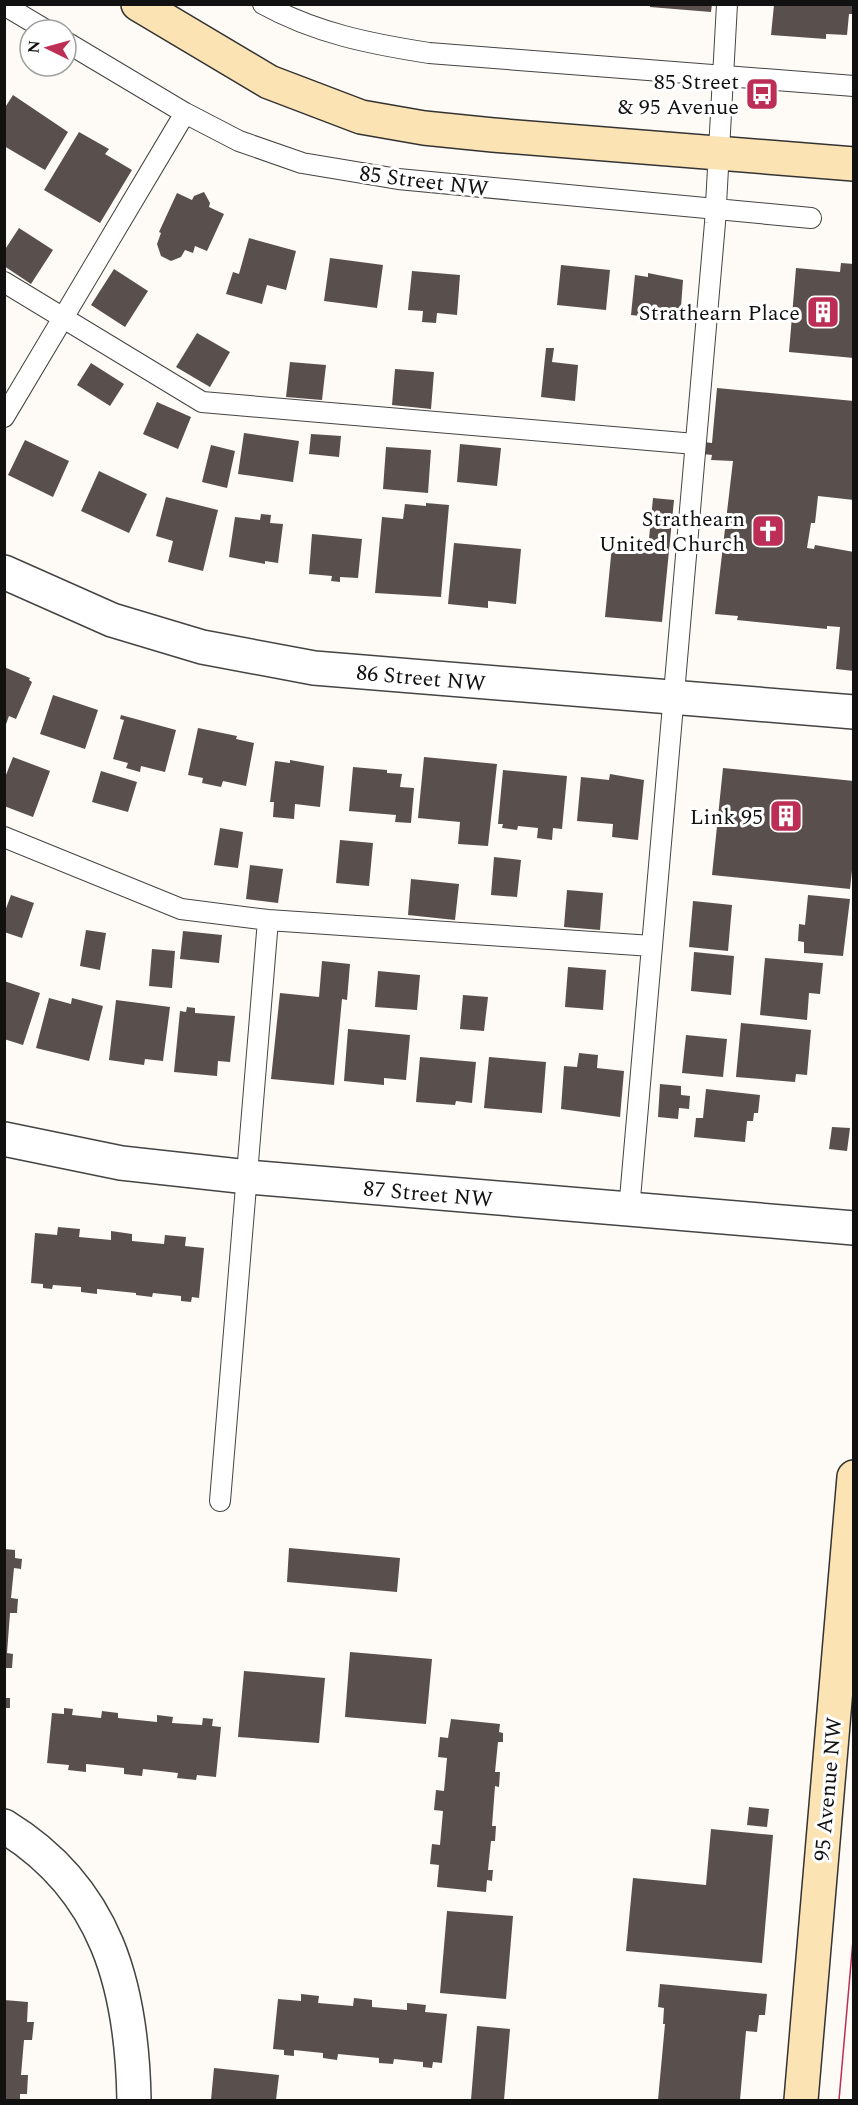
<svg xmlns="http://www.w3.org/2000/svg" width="858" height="2105" font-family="Spectral,serif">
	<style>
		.building { fill: #594f4d }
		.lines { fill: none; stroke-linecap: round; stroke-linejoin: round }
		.lane-casing { stroke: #444; stroke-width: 22 }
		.street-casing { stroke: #444; stroke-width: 36 }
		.secondary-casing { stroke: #333; stroke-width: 36 }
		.lane { stroke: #fff; stroke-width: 20 }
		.street { stroke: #fff; stroke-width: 33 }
		.secondary { stroke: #fbe3b4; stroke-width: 33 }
		.tram { stroke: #bc2e55; stroke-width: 1.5 }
		.labels { text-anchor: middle; stroke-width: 6; stroke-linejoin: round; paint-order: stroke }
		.poi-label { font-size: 22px; fill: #111; stroke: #fff; text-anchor: end }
		.street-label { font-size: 22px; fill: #111; stroke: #fff }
	</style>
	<rect width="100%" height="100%" fill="#fefaf5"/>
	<path class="building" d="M650,4H712L711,12L650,7Z
		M774,5H854V14H849L847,35L826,34V39L771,35Z
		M13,95L68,132L45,170L4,146V109Z
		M79,132L109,149L105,154L132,170L100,223L44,190Z
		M204,192L210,203L209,207L224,214L207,251L195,246L193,253L185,250L181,257L171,261L161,256L157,244L161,233L159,232L177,193L192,200L194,196Z
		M19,228L53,250L31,284L4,266V251Z
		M249,238L296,251L286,290L267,285L262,304L226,294L233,272L239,274Z
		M330,258L383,265L377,308L324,301Z
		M841,263L854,264V358L789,352L796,268L840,272Z
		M561,265L610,270L606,310L557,305Z
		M114,269L148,291L125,327L91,305Z
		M412,271L460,275L457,315L437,313L436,323L422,322L423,311L408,310Z
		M648,273L683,280L680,320L631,315L635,275L648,277Z
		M197,333L230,352L210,387L176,367Z
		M546,348H554L552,362L578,365L575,401L541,397Z
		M290,362L326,365L322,400L286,397Z
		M91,363L124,384L110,406L77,385Z
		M395,369L434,372L431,409L392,405Z
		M717,388L854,401V500L818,496L815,523H811L807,548L814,549L815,545L854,552V671L836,669L840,627L827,626V629L737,620L738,616L715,614L733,461L711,460L712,455L703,454L704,442L712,443Z
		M157,402L191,417L178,449L143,434Z
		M244,433L299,441L293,482L238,474Z
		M311,434L341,436L339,457L309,454Z
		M25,440L69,461L53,497L8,475Z
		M460,444L501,448L497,486L457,482Z
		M211,445L235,451L227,488L202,482Z
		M386,447L431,450L428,493L383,489Z
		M99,471L147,494L129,533L81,511Z
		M166,497L218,510L203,571L168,562L173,541L156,536Z
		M653,498L674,500L662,622L605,617L612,546L648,549Z
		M426,503L449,505L441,597L375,593L382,517L403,519L405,504L426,506Z
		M261,514L271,515L270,523L283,524L278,563L265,561V564L229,557L235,517L260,520Z
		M312,534L362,539L358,578L340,577V582L331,581L332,576L309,574Z
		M454,543L521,549L516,604L488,601V608L448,604Z
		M4,667L30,678L29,680L32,682L16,719L9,716L5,727Z
		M53,695L98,710L85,749L40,734Z
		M121,715L176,730L165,772L141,766L140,772L126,768L128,763L113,759L124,720L120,719Z
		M198,728L237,736L236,739L254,743L246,786L223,781L221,787L202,783L203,778L188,775Z
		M13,757L50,771L33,817L4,806V780Z
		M424,757L497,764L488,846L458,844L460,822L418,818Z
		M290,760L324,766L320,807L295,804L294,819L273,817L274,802H270L275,761L290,763Z
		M353,767L387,770V773L402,774L400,787L414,788L411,823L395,822L396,815L349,811Z
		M723,768L854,781V852L850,889L712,875Z
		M503,770L567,776L562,829L553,828L552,840L537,838L538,828L518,826L517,830L502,828L503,824H498Z
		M101,771L137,782L128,812L92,802Z
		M610,774L644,780L638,840L612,837L613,824L577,821L581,777L609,780Z
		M220,828L243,832L238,868L214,865Z
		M340,840L373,843L369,886L336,883Z
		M494,857L521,860L517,897L491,895Z
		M250,865L283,869L278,903L246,899Z
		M411,879L459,884L455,920L408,915Z
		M567,890L603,893L600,930L564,927Z
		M11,895L34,903L22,938L4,932V914Z
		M808,895L850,899L843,956L804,953V942L798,941L799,924L805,925Z
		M693,901L732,905L728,951L689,947Z
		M86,930L106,933L100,970L80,966Z
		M183,931L222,935L219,963L180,959Z
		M152,949L175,951L172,988L149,986Z
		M694,952L734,956L731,995L691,991Z
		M765,958L823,963L820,994L809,993L807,1020L760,1015Z
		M322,961L350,964L347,1000L342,999L334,1085L271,1079L280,993L319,997Z
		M568,967L606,970L603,1010L565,1007Z
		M378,971L420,975L417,1010L375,1007Z
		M4,981L40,993L23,1045L4,1039Z
		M463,995L488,997L484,1031L460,1029Z
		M49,998L71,1004L72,998L103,1006L89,1061L36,1048Z
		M116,1000L170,1007L163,1061L145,1059L144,1065L109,1060Z
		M187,1007L195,1008V1013L235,1016L230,1062L218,1061L217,1076L174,1072L180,1011L186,1012Z
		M741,1023L811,1030L807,1075L796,1074L795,1082L736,1077Z
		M348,1029L410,1035L406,1080L384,1078V1085L344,1081Z
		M686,1035L727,1039L723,1077L682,1073Z
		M579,1053L598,1055L597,1068L624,1071L620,1117L561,1109L564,1066L577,1067Z
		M420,1057L476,1062L472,1103L456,1101L455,1105L416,1102Z
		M489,1057L546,1062L542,1113L484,1108Z
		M660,1084L681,1086V1095L690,1096L689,1109L679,1108L678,1119L658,1117Z
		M706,1089L760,1095L758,1113H754L753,1121H747L745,1142L694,1137L696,1118H703Z
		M832,1127L850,1128L847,1151L829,1149Z
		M58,1227L80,1229L79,1237L111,1240V1231L132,1234V1241L164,1244L165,1235L186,1237L185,1246L204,1248L199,1298L192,1297L191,1302L181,1301V1296L153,1293L152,1297L136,1295V1293L97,1289V1294L81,1292V1287L53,1285L52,1289L43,1288V1284L31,1283L35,1233L57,1235Z
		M289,1548L400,1558L397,1592L287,1582Z
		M4,1549L15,1550V1558L22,1559L21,1569L14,1568L11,1598L18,1599L17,1613H10L7,1653L13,1654L12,1668H4Z
		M350,1652L432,1659L426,1724L345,1717Z
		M244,1671L325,1678L319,1743L238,1737Z
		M4,1698H10V1708H4Z
		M64,1708L73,1709L72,1715L101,1718L102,1711L118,1713V1718L157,1722V1715L173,1717L172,1723L202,1725L203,1718L213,1719L212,1726L221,1727L216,1777L197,1775L196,1780L177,1778L178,1773L143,1769L142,1776L124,1774V1768L86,1764V1772L68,1770L69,1765L47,1763L52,1713L64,1714Z
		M451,1719L500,1724L499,1732L503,1733V1742H498L495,1772H500L499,1787L495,1786L492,1826H496L495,1841H491L488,1870H493L492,1881L487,1880L486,1892L437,1887L439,1865L430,1864L432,1844L440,1845L443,1811L434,1810L436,1790L444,1791L447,1758L438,1757L440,1737L448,1738Z
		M749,1807L769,1809L767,1827L747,1825Z
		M711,1829L773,1835L762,1963L626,1951L633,1878L706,1885Z
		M447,1911L513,1916L506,1999L440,1993Z
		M660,1984L767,1994L765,2015H759L757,2032L746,2031L740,2100H658L665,2024H663L664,2008L658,2007Z
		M301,1994L319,1996L318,2003L353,2006L354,1998L372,2000V2007L407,2010V2003L426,2005L425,2012L447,2014L442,2063L433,2062L432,2068L423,2067V2062L394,2059L393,2064L379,2063V2058L338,2054L337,2060L323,2058V2053L294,2050V2056L284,2055V2050L273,2049L278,1999L301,2001Z
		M4,2000L28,2002L27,2022H34L32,2040H24L21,2075H28L27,2094H20V2100H4Z
		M477,2026L510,2029L504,2100H471Z
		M214,2068L279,2075L276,2100H211Z"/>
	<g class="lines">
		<g class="lane-casing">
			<path id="lane" d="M263,4C315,33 371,44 429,53L854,86
				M4,5L46,30
				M66,42L185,113L239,141L302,163L398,179L811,218
				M4,282L202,402L695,444
				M4,417L185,113
				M4,837L181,909L268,920L652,946
				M629,1210L715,223L727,4
				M220,1501L268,920"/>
		</g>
		<g class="street-casing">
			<path id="street" d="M4,572L112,620L202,647L314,668L854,712
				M4,1139L121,1163L248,1177L854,1228
				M4,1826C107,1889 132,1987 134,2100"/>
		</g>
		<g class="secondary-casing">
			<path id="secondary" d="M138,4L269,82L361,117L424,128L493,135L854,164
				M801,2100L854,1477"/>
		</g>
		<use href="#lane" class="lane"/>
		<use href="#street" class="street"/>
		<use href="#secondary" class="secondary"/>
		<path class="tram" d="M839,2100L854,1929"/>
	</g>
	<defs>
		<g id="bus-square" transform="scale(1.725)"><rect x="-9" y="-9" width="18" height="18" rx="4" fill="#bc2e55" stroke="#fff"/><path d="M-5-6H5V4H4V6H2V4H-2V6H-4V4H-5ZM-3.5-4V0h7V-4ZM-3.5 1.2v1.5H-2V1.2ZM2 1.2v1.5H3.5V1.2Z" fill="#fff"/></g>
		<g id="building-square" transform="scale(1.725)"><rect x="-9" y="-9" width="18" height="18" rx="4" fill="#bc2e55" stroke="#fff"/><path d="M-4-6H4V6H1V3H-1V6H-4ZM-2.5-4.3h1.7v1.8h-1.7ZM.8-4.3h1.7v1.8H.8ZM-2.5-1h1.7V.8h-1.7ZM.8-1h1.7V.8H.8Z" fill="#fff"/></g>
		<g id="church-square" transform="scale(1.725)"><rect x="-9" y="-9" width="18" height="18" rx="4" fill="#bc2e55" stroke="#fff"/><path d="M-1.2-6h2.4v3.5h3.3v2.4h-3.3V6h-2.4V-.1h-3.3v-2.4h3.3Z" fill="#fff"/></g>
	</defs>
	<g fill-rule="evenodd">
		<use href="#bus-square" x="762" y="94"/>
		<use href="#building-square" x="823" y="312"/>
		<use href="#church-square" x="768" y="531"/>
		<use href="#building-square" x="786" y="816"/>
	</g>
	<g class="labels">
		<g class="poi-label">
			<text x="739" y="89">85 Street<tspan x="739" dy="25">&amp; 95 Avenue</tspan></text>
			<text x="800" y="320">Strathearn Place</text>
			<text x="745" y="526">Strathearn<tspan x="745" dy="25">United Church</tspan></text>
			<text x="763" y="824">Link 95</text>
		</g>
		<g class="street-label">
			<text transform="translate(424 180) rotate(7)" y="8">85 Street NW</text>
			<text transform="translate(421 677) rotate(5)" y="8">86 Street NW</text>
			<text transform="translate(428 1193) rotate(5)" y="8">87 Street NW</text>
			<text transform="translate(827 1789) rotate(-85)" y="8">95 Avenue NW</text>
		</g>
	</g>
	<rect width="858" height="2105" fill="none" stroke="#111111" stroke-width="12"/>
	<g transform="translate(48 48) rotate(275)"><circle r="28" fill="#ffffff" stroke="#a0a0a0" stroke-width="1.5"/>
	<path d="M0-4.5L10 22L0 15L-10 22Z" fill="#bc2e55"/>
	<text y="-9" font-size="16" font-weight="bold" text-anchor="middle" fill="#111111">N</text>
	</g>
</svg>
